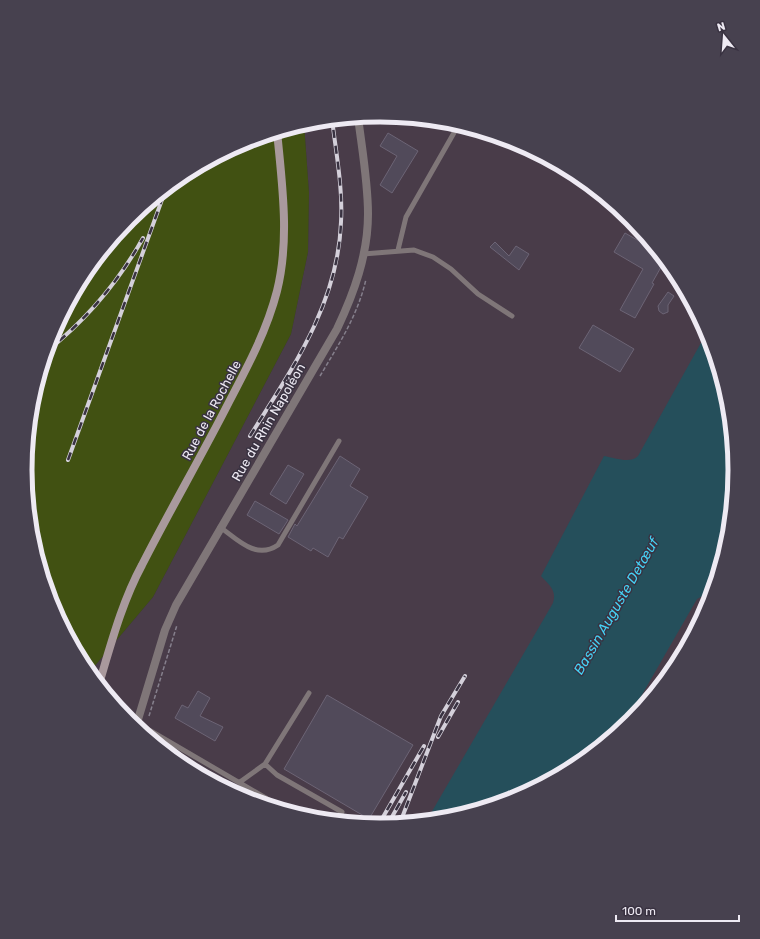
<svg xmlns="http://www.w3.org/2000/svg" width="760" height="939" font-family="Rubik,sans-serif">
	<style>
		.industrial { fill: #493c49 }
		.green { fill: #415112 }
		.water { fill: #254f5b }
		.building { fill: #514a5a; stroke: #6c6475 }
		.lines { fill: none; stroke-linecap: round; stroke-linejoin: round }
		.path { stroke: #86808d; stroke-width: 1.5; stroke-dasharray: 4 2; stroke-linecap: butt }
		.service { stroke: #7f7678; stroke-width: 5 }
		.minor { stroke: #7f7678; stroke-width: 8 }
		.secondary { stroke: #a9999d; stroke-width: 8 }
		.rail-casing { stroke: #d4d0da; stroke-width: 4 }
		.rail { stroke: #393241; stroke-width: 2.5; stroke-dasharray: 8; stroke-linecap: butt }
		.labels { text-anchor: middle; stroke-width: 3; stroke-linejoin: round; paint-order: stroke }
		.street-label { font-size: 13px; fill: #eeeaf3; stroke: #393241 }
		.water-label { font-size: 14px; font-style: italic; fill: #45d1f4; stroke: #393241 }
		.rim { fill: none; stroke: #eeeaf3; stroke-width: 5 }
	</style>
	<rect width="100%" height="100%" fill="#393241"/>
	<path class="industrial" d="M380,115L449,121L516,142L577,174L631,219L675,272L708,334L728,400L735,470L728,539L708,606L675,667L631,721L577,765L516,798L449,818L380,824L311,818L244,797L183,765L129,720L91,674L93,668L153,597L291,334L308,252L309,193L304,123Z"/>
	<path class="green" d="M304,123L309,193L308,252L291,334L153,597L93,668L91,674L85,667L52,605L32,539L25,469L32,400L52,333L85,272L129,218L183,174L244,141Z"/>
	<path class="water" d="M707,332L728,400L735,470L728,539L713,590L697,599L624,726L577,765L516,798L449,818L427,820L553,603C557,590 549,585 541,576L604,456C615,458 630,464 638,456Z"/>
	<path class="building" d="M388,133L418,151L392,193L380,185L397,156L380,146Z
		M625,233L660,253L665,260L652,283L654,284L635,318L620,310L643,269L614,252Z
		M495,242L509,256L516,246L529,254L519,270L490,247Z
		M668,292L674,296L668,305V312L663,314L659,311L658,306Z
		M593,325L634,349L620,372L579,348Z
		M340,456L360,469L350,486L368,497L343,539L339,537L328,557L313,548L311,551L288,537L295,524L297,526Z
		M288,465L304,474L286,504L270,494Z
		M255,501L288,520L279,534L247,515Z
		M198,691L210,698L200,716L223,727L215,741L175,718L182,705L188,708Z
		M327,695L413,745L369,819L284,769Z"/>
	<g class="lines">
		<path class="path" d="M320,376C339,344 358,315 366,279
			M149,716L177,625"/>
		<path class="service" d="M398,250L406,217L459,124
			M363,254L414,250L433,257L451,269L478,294L512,316
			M220,527C238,540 256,560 278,545L339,441
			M137,723L288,811
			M265,764L277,775L342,812L337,820
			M240,782L265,764L309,693"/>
		<path class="minor" d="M136,726L165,630L176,605L337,329C354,293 368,255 368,214C368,182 362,149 358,117"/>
		<path class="secondary" d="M99,684C111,644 122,602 142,565C170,510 201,457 229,402C248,366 267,330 277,291C290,239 282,184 277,131"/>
		<g class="rail-casing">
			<path id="rail" d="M47,351C86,320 119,281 143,238
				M250,436C292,369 338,304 341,222C343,188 336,153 332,119
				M68,460L164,194
				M438,737L458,702
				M400,823L441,716L465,676
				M379,824L424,746
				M388,824L406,792"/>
		</g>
		<use href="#rail" class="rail"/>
	</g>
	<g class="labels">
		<g class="street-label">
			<text transform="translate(211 410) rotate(-62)" y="5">Rue de la Rochelle</text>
			<text transform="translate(268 422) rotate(-60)" y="5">Rue du Rhin Napoléon</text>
		</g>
		<g class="water-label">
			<text transform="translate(616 606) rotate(-60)" y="5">Bassin Auguste Detœuf</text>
		</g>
	</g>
	<path d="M0 0H760V939H0ZM32 470a348 348 0 1 1 696 0a348 348 0 1 1-696 0Z" fill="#47414f" fill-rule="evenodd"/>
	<path class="rim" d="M32 470a348 348 0 1 1 696 0a348 348 0 1 1-696 0Z"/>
	<g transform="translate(724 36) rotate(343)" stroke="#393241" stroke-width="3" paint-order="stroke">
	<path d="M0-3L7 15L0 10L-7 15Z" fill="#eeeaf3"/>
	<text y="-6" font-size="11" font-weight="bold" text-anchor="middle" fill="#eeeaf3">N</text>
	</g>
	<path d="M616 915v6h123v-6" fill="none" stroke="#eeeaf3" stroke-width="2"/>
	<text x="622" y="915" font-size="12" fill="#eeeaf3" stroke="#393241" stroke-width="3" paint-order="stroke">100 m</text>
</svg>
